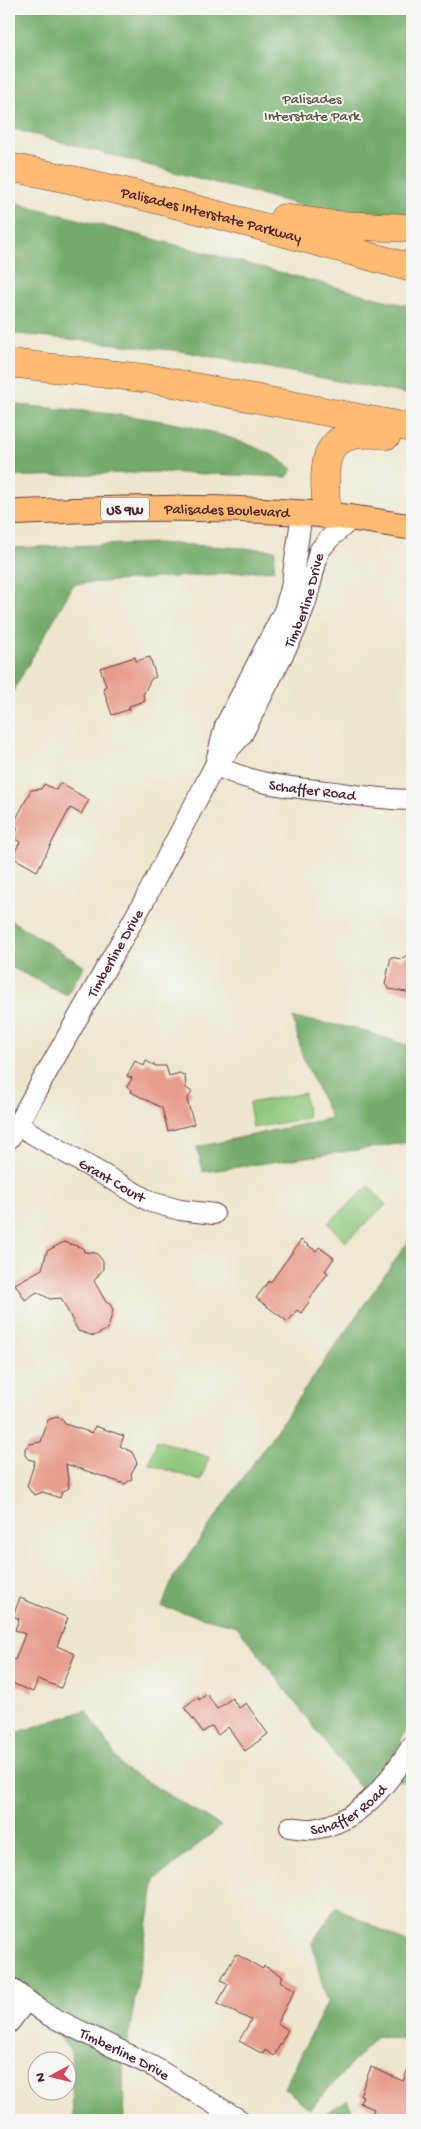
<svg xmlns="http://www.w3.org/2000/svg" width="421" height="2129" font-family="'Gochi Hand',sans-serif">
	<style>
		.green { fill: #8fc87b; stroke: #6c7453 }
		.forest { fill: #73ac6b; stroke: #5e664b }
		.building { fill: #e79b8b }
		.lines { fill: none; stroke-linecap: round; stroke-linejoin: round }
		.minor-casing { stroke: #623d43; stroke-width: 22 }
		.major-casing { stroke: #623d43; stroke-width: 27 }
		.highway-casing { stroke: #623d43; stroke-width: 29 }
		.minor { stroke: #fff; stroke-width: 20 }
		.major { stroke: #ffbb71; stroke-width: 25 }
		.highway { stroke: #ffbb71; stroke-width: 28 }
		.labels { text-anchor: middle; stroke-width: 4; stroke-linejoin: round; paint-order: stroke }
		.shield { fill: #f6f6f2; stroke: #7e6067; stroke-width: 1 }
		.shield-label { font-size: 14px; font-weight: bold; fill: #4a1f2b }
		.park-label { font-size: 15px; fill: #5f5243; stroke: #f6f6f2 }
		.street-label { font-size: 15px; fill: #4a1f2b; stroke: #f6f6f2 }
	</style>
	<rect width="100%" height="100%" fill="#f6f6f2"/>
	<filter id="ink" filterUnits="userSpaceOnUse"><feTurbulence type="fractalNoise" baseFrequency=".02" numOctaves="2"/><feDisplacementMap in="SourceGraphic" scale="10" xChannelSelector="R" yChannelSelector="G"/><feConvolveMatrix kernelMatrix="1 2 1 2 8 2 1 2 1" color-interpolation-filters="sRGB"/></filter>
	<filter id="wash" filterUnits="userSpaceOnUse"><feTurbulence type="fractalNoise" baseFrequency=".0096" numOctaves="4" result="noise"/><feDisplacementMap in="SourceGraphic" scale="20" xChannelSelector="R" yChannelSelector="G"/><feGaussianBlur stdDeviation="1.12" result="paint"/><feColorMatrix in="noise" values="0 0 0 0 0 0 0 0 0 0 0 0 0 0 0 0 0 1.4 0 .05"/><feComposite in="paint" operator="in"/></filter>
	<g filter="url(#wash)">
		<rect width="100%" height="100%" fill="#ede6cc"/>
		<path class="green" d="M304,1093L308,1118L253,1128L249,1103Z
			M369,1186L386,1205L345,1242L328,1223Z
			M157,1440L209,1457L201,1481L149,1464Z"/>
		<path class="forest" d="M9,9H412V235L9,128Z
			M9,201L412,307V395L181,351L9,333Z
			M9,404C95,413 184,415 264,451C274,455 284,463 293,469L287,477L155,472L9,477Z
			M157,543L275,550L274,570L74,584L9,698V548Z
			M9,919L84,966L67,995L9,966Z
			M293,1018L355,1028L412,1047V1142L203,1172L197,1147L331,1118L303,1058Z
			M412,1236V1261L410,1264L412,1271V1720L400,1741L412,1747V1787L384,1772L360,1788L237,1626L162,1607L173,1578Z
			M86,1710L122,1767L221,1826L155,1880L123,2069L124,2120H73L71,2051L9,1979V1735Z
			M336,1907L412,1945V2041L377,2036L310,2109L284,2088L327,2003L312,1943Z
			M347,2100L357,2120H318V2118Z"/>
		<g id="blocks">
			<path class="building" d="M135,657L136,661L150,657L156,677L151,679L143,695L145,701L129,706L130,709L112,715L103,688L106,686L100,668Z
				M60,783L89,800L81,814L70,808L37,871L12,857L20,842L13,838L18,828L13,825L31,790L41,789L44,784L56,790Z
				M412,952V993L389,989L385,984L391,957L401,959Z
				M135,1061L144,1066L146,1061L156,1066H166L169,1076L180,1073L185,1076L186,1088L192,1092L187,1100L194,1124L168,1131L162,1108L131,1092L132,1090L127,1087L132,1078L127,1076Z
				M301,1240L316,1251L319,1247L334,1258L325,1271L328,1273L310,1298L311,1299L301,1313L297,1310L288,1322L256,1298L269,1281L270,1283Z
				M64,1242L83,1248L84,1252L96,1253L103,1261V1269L94,1281L106,1302L110,1304L113,1310L108,1329L94,1336L78,1331L61,1298L50,1299L37,1292L25,1300L15,1284L42,1269L47,1251Z
				M57,1417L62,1419L65,1424L92,1433L95,1426L124,1436L120,1446L132,1452L137,1463L131,1474L132,1479L125,1484L66,1464L69,1488L62,1492L60,1498L43,1492L35,1495L31,1492L27,1486L35,1461L28,1459L25,1455V1448L30,1444L41,1442L48,1420Z
				M20,1598L68,1618L57,1646L75,1654L61,1688L38,1679L33,1692L9,1682V1658L15,1660L25,1634L15,1630L19,1619L13,1616Z
				M207,1694L217,1709L232,1698L239,1708L246,1703L268,1734L245,1751L228,1727L218,1735L212,1726L203,1732L184,1707L198,1697L199,1700Z
				M236,1954L263,1969L264,1966L283,1976L280,1981L295,1990L277,2023L288,2030L274,2056L265,2050L263,2054L239,2041L251,2020L217,2004L228,1984L221,1980Z
				M412,2060V2120H370L374,2109L360,2103L363,2096L360,2095L371,2067L403,2081Z"/>
		</g>
	</g>
	<g filter="url(#ink)">
		<use href="#blocks" fill-opacity="0" stroke="#623d43" stroke-width="1"/>
		<g class="lines">
			<g class="minor-casing">
				<g id="minor">
					<path id="s1" d="M218,762L242,735L295,631L306,602L319,551L329,539L352,518"/>
					<path id="s2" d="M215,765C257,786 290,787 335,792C361,796 386,800 412,800"/>
					<path id="s3" d="M17,1125L151,1202L180,1210L214,1214"/>
					<path id="s4" d="M9,1139L144,901L215,765L225,726L284,611L291,588L302,513"/>
					<path id="s5" d="M290,1827C297,1828 306,1830 313,1829C360,1823 389,1782 412,1746"/>
					<path id="s6" d="M9,1987L46,2014L154,2067L240,2120"/>
					<path d="M9,2023L26,2001"/>
				</g>
			</g>
			<g class="major-casing">
				<g id="major">
					<path id="s7" d="M9,513C114,508 220,505 325,515C354,517 383,523 412,527"/>
				</g>
			</g>
			<g class="highway-casing">
				<g id="highway">
					<path id="s8" d="M9,167C145,193 279,231 412,268"/>
					<path d="M284,218L336,225L412,228"/>
					<path d="M9,363L152,379L412,428"/>
					<path d="M327,515C323,462 319,426 387,435"/>
				</g>
			</g>
			<use href="#minor" class="minor"/>
			<use href="#major" class="major"/>
			<use href="#highway" class="highway"/>
		</g>
	</g>
	<g class="labels">
		<rect class="shield" x="101" y="497.5" width="48" height="23" rx="4"/>
		<g class="shield-label">
			<text x="125" y="514">US 9W</text>
		</g>
		<g class="park-label">
			<text x="312" y="103">Palisades<tspan x="312" dy="17">Interstate Park</tspan></text>
		</g>
		<g class="street-label">
			<text dy="5" stroke="none"><textPath href="#s8" startOffset="208">Palisades Interstate Parkway</textPath></text>
			<text dy="5" stroke="none"><textPath href="#s7" startOffset="218">Palisades Boulevard</textPath></text>
			<text dy="5" stroke="none"><textPath href="#s1" startOffset="185">Timberline Drive</textPath></text>
			<text dy="5" stroke="none"><textPath href="#s2" startOffset="101">Schaffer Road</textPath></text>
			<text dy="5" stroke="none"><textPath href="#s4" startOffset="214">Timberline Drive</textPath></text>
			<text dy="5" stroke="none"><textPath href="#s3" startOffset="110">Grant Court</textPath></text>
			<text dy="5" stroke="none"><textPath href="#s5" startOffset="64">Schaffer Road</textPath></text>
			<text dy="5" stroke="none"><textPath href="#s6" startOffset="134">Timberline Drive</textPath></text>
		</g>
	</g>
	<rect width="421" height="2129" fill="none" stroke="#f6f6f2" stroke-width="30"/>
	<g transform="translate(52 2076) rotate(263)"><circle r="24" fill="#f6f6f2" stroke="#b1a0a2"/>
	<path d="M0-4L9 19L0 12L-9 19Z" fill="#d1495b"/>
	<text y="-8" font-size="14" font-weight="bold" text-anchor="middle" fill="#4a1f2b">N</text>
	</g>
</svg>
